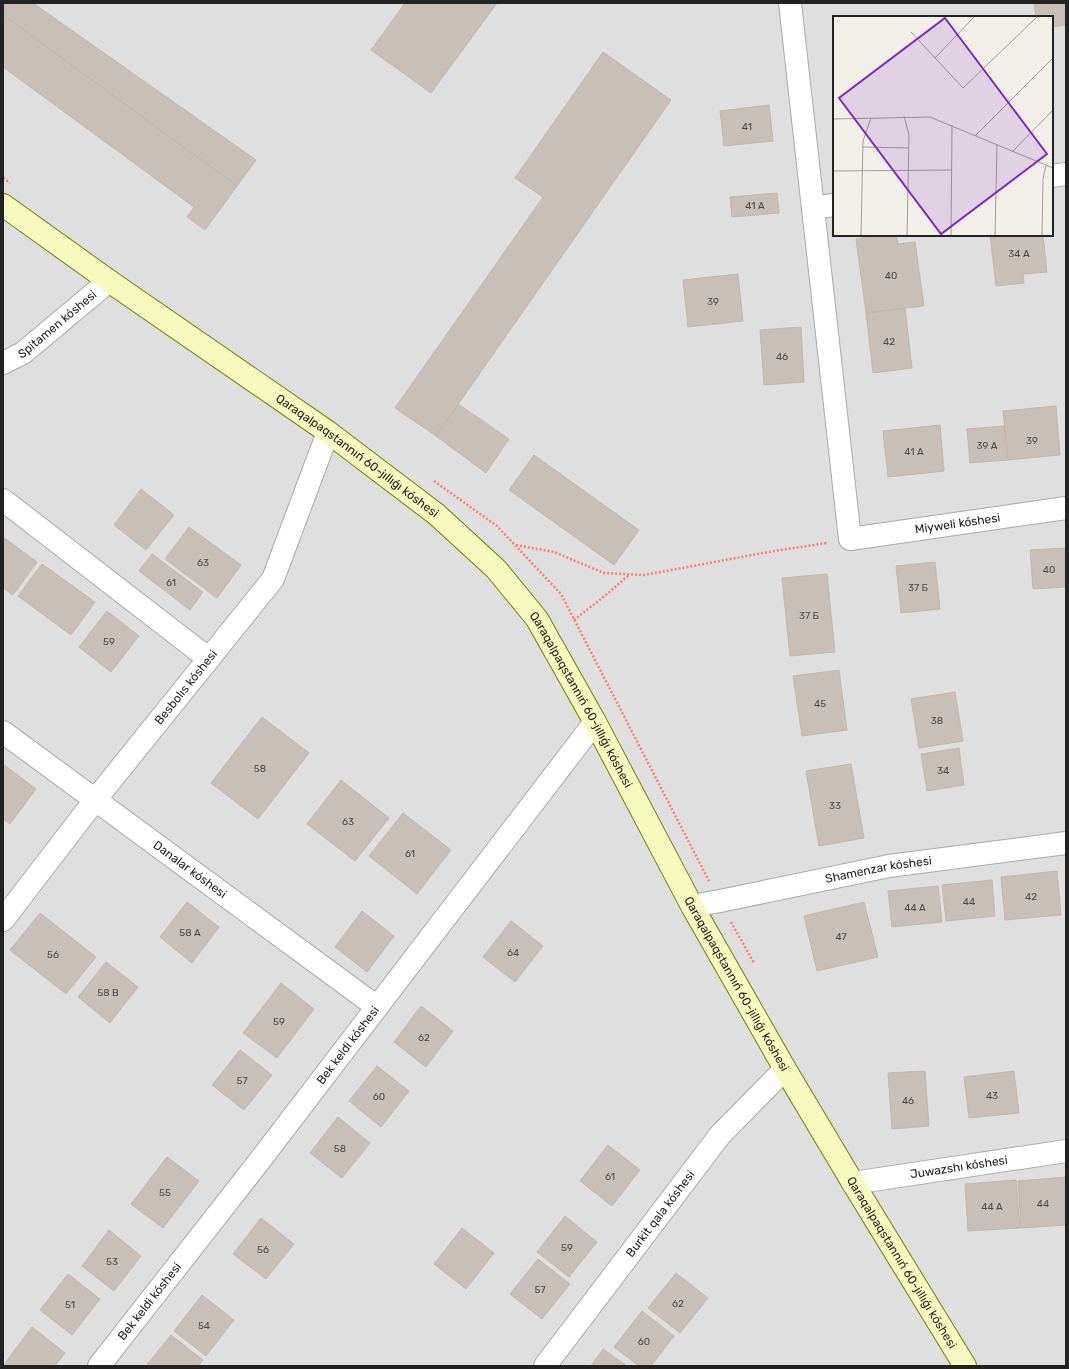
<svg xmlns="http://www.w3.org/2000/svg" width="1069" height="1369" font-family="Rubik,sans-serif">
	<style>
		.residential { fill: #e0dfdf; fill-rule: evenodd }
		.building { fill: #c7bfb8; stroke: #c4b6ab }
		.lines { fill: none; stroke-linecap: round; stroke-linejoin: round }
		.street-casing { stroke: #a9a9a9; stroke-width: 24 }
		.secondary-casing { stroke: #707d05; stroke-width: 24 }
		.path { stroke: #fa8072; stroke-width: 2.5; stroke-dasharray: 2 2; stroke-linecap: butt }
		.street { stroke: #fff; stroke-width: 22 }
		.secondary { stroke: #f7fabf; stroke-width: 22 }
		.labels { text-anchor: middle; stroke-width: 3; stroke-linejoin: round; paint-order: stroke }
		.number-label { font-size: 10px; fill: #4b4948 }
		.street-label { font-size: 12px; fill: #222; stroke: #fff }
		.inset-road { fill: none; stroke: #9f9d99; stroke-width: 1 }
		.view { fill: #7b2cbf; fill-opacity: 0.15; stroke: #7b2cbf; stroke-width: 2 }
		.inset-edge { fill: none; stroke: #222; stroke-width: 2 }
	</style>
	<rect width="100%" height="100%" fill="#f2efe9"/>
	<path class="residential" d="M3,3H1066V1366H3ZM834,17H1052V235H834Z"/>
	<path class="building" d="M3,3H33L256,160L237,186L3,15Z
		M405,3H497L431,93L371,50Z
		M1034,3H1066V25L1052,27V17H1036Z
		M3,15L237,186L205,230L187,217L194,207L3,67Z
		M603,52L671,100L436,436L395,408L543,197L515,178Z
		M769,105L773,141L724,146L720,111Z
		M777,193L779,213L732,217L730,197Z
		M884,235H896L898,244L915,242L924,306L866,313L856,239Z
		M990,235H1043L1047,272L1023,274L1024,283L996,286Z
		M738,274L743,321L688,327L683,280Z
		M905,308L912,368L873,373L866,313Z
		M801,327L804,382L764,385L760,330Z
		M458,404L509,439L486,473L436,436Z
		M1056,406L1060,455L1008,460L1003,411Z
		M940,425L944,471L888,477L883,431Z
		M1004,426L1008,460L970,463L967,429Z
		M534,455L639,530L614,565L509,490Z
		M141,489L174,515L146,550L114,525Z
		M189,527L241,565L217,598L165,559Z
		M3,537L37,562L13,595L3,588Z
		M1066,548V587L1033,589L1030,550Z
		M152,554L203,592L190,610L139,571Z
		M935,562L940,609L901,613L896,566Z
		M42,564L95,602L71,635L18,596Z
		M827,574L835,652L790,656L782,578Z
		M107,611L139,636L111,672L79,647Z
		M839,670L847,730L802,736L793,676Z
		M955,692L963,741L919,748L911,699Z
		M262,717L309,753L258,819L211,783Z
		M959,748L964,785L927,791L921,754Z
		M3,764L36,789L10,824L3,819Z
		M851,764L864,838L819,846L806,771Z
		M341,780L389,818L355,861L307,824Z
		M403,813L451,850L417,894L369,856Z
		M1057,871L1061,915L1005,920L1001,877Z
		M992,880L995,916L946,921L942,885Z
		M938,886L942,922L892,927L888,891Z
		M187,902L219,927L192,963L160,937Z
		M864,902L878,957L817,971L804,916Z
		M362,911L394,936L367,972L335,947Z
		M40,913L96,957L66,994L10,950Z
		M511,921L543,946L515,982L483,957Z
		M106,962L138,987L110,1023L78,997Z
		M281,983L314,1009L277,1058L243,1033Z
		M421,1006L453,1031L426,1067L394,1042Z
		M240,1050L272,1075L244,1110L212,1085Z
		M377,1066L409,1091L381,1127L349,1101Z
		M925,1071L929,1126L892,1129L888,1073Z
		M1014,1071L1019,1113L969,1118L964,1077Z
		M338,1117L370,1143L342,1178L310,1153Z
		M608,1145L640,1170L612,1206L580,1181Z
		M167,1157L199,1181L163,1228L131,1204Z
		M1066,1177V1225L1021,1228L1018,1181Z
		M1016,1180L1020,1228L968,1231L965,1184Z
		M565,1216L597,1242L569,1277L537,1252Z
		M261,1218L294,1244L266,1279L233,1254Z
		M462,1228L494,1253L466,1289L434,1264Z
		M109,1230L141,1256L114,1291L82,1266Z
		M538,1259L570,1284L542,1319L510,1294Z
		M676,1273L708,1298L680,1333L648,1308Z
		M68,1274L100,1299L72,1335L40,1310Z
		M202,1295L234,1320L206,1356L174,1331Z
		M642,1311L674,1336L651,1366H639L614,1347Z
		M32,1327L65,1353L55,1366H3Z
		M171,1335L203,1360L198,1366H146Z
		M603,1349L627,1366H591Z"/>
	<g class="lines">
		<g class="street-casing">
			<g id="street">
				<path id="s1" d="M790,3L850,539L1066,508"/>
				<path d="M1052,176L1066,174"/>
				<path d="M813,208L834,205"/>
				<path id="s2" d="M3,363L23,353L109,281"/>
				<path d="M3,500L209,659"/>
				<path id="s3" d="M3,732L377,1007"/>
				<path id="s4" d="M692,906L720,901L889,866L1066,843"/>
				<path id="s5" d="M3,920L95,800L273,579L328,432"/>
				<path id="s6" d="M853,1183L1066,1151"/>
				<path id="s7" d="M99,1366L254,1168L595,722"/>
				<path id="s8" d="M545,1366L720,1135L785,1069"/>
			</g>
		</g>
		<g class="secondary-casing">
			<g id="secondary">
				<path id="s9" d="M3,205L109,281L328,432L436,514L496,569L537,619L595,722L692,906L785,1069L853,1183L965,1366"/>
			</g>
		</g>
		<path class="path" d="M3,178L10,183
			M434,481L497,526L561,594L709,881
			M516,545L554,552L604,573L644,575L774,551L827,543
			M574,620L601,599L629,575
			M731,922L754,963"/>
		<use href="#street" class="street"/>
		<use href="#secondary" class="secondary"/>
	</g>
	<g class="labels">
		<g class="number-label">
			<text x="747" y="130">41</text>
			<text x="755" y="209">41 А</text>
			<text x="1019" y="257">34 А</text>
			<text x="891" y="279">40</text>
			<text x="713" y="305">39</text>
			<text x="889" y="345">42</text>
			<text x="782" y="360">46</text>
			<text x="1032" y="444">39</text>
			<text x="987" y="449">39 А</text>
			<text x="914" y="455">41 А</text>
			<text x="203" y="566">63</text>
			<text x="1049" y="573">40</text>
			<text x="171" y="586">61</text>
			<text x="918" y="591">37 Б</text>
			<text x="809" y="619">37 Б</text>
			<text x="109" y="645">59</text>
			<text x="820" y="707">45</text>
			<text x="937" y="724">38</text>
			<text x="260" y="772">58</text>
			<text x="943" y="774">34</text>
			<text x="835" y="809">33</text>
			<text x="348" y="825">63</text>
			<text x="410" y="857">61</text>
			<text x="1031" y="900">42</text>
			<text x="969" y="905">44</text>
			<text x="915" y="911">44 А</text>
			<text x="190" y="936">58 А</text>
			<text x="841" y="940">47</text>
			<text x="513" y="956">64</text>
			<text x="53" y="958">56</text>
			<text x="108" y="996">58 В</text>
			<text x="279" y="1025">59</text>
			<text x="424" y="1041">62</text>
			<text x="242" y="1084">57</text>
			<text x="992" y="1099">43</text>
			<text x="379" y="1100">60</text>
			<text x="908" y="1104">46</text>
			<text x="340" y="1152">58</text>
			<text x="610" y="1180">61</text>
			<text x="165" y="1196">55</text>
			<text x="1043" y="1207">44</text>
			<text x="992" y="1210">44 А</text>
			<text x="567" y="1251">59</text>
			<text x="263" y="1253">56</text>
			<text x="112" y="1265">53</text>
			<text x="540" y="1293">57</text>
			<text x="678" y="1307">62</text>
			<text x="70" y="1308">51</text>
			<text x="204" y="1329">54</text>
			<text x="644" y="1345">60</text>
		</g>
		<g class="street-label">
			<text dy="4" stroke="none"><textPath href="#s2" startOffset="67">Spitamen kóshesi</textPath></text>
			<text dy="4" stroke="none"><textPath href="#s9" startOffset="434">Qaraqalpaqstannıń 60-jıllıǵı kóshesi</textPath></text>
			<text dy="4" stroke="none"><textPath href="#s1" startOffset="648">Miyweli kóshesi</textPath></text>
			<text dy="4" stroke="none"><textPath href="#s5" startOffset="296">Besbolıs kóshesi</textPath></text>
			<text dy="4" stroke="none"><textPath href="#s9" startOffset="770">Qaraqalpaqstannıń 60-jıllıǵı kóshesi</textPath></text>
			<text dy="4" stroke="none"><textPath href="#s3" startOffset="232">Danalar kóshesi</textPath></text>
			<text dy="4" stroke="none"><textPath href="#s4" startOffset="190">Shamenzar kóshesi</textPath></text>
			<text dy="4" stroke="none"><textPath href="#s9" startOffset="1094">Qaraqalpaqstannıń 60-jıllıǵı kóshesi</textPath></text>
			<text dy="4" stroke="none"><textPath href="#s7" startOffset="406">Bek keldi kóshesi</textPath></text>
			<text dy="4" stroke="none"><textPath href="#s6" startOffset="107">Juwazshı kóshesi</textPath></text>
			<text dy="4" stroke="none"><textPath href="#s8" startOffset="191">Burkit qala kóshesi</textPath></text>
			<text dy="4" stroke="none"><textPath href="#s9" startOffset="1418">Qaraqalpaqstannıń 60-jıllıǵı kóshesi</textPath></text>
			<text dy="4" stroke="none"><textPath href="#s7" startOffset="82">Bek keldi kóshesi</textPath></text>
		</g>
	</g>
	<g transform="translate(833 16)">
		<rect width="220" height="220" fill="#f2efe9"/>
		<path class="inset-road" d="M78,16L130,72L205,0M102,42L142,0M71,100L76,119L74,220M0,103L97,101L220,152M142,120L220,42M29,131L76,132M179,136L220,94M0,155L118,154M28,220L30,125L38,102M118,220L119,109M162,220L164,129M209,220L210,163L213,149"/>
		<path class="view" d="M112,2L214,138L108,218L6,82Z"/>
		<rect width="220" height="220" class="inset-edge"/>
	</g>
	<rect width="1069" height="1369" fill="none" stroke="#222222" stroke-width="8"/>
</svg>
